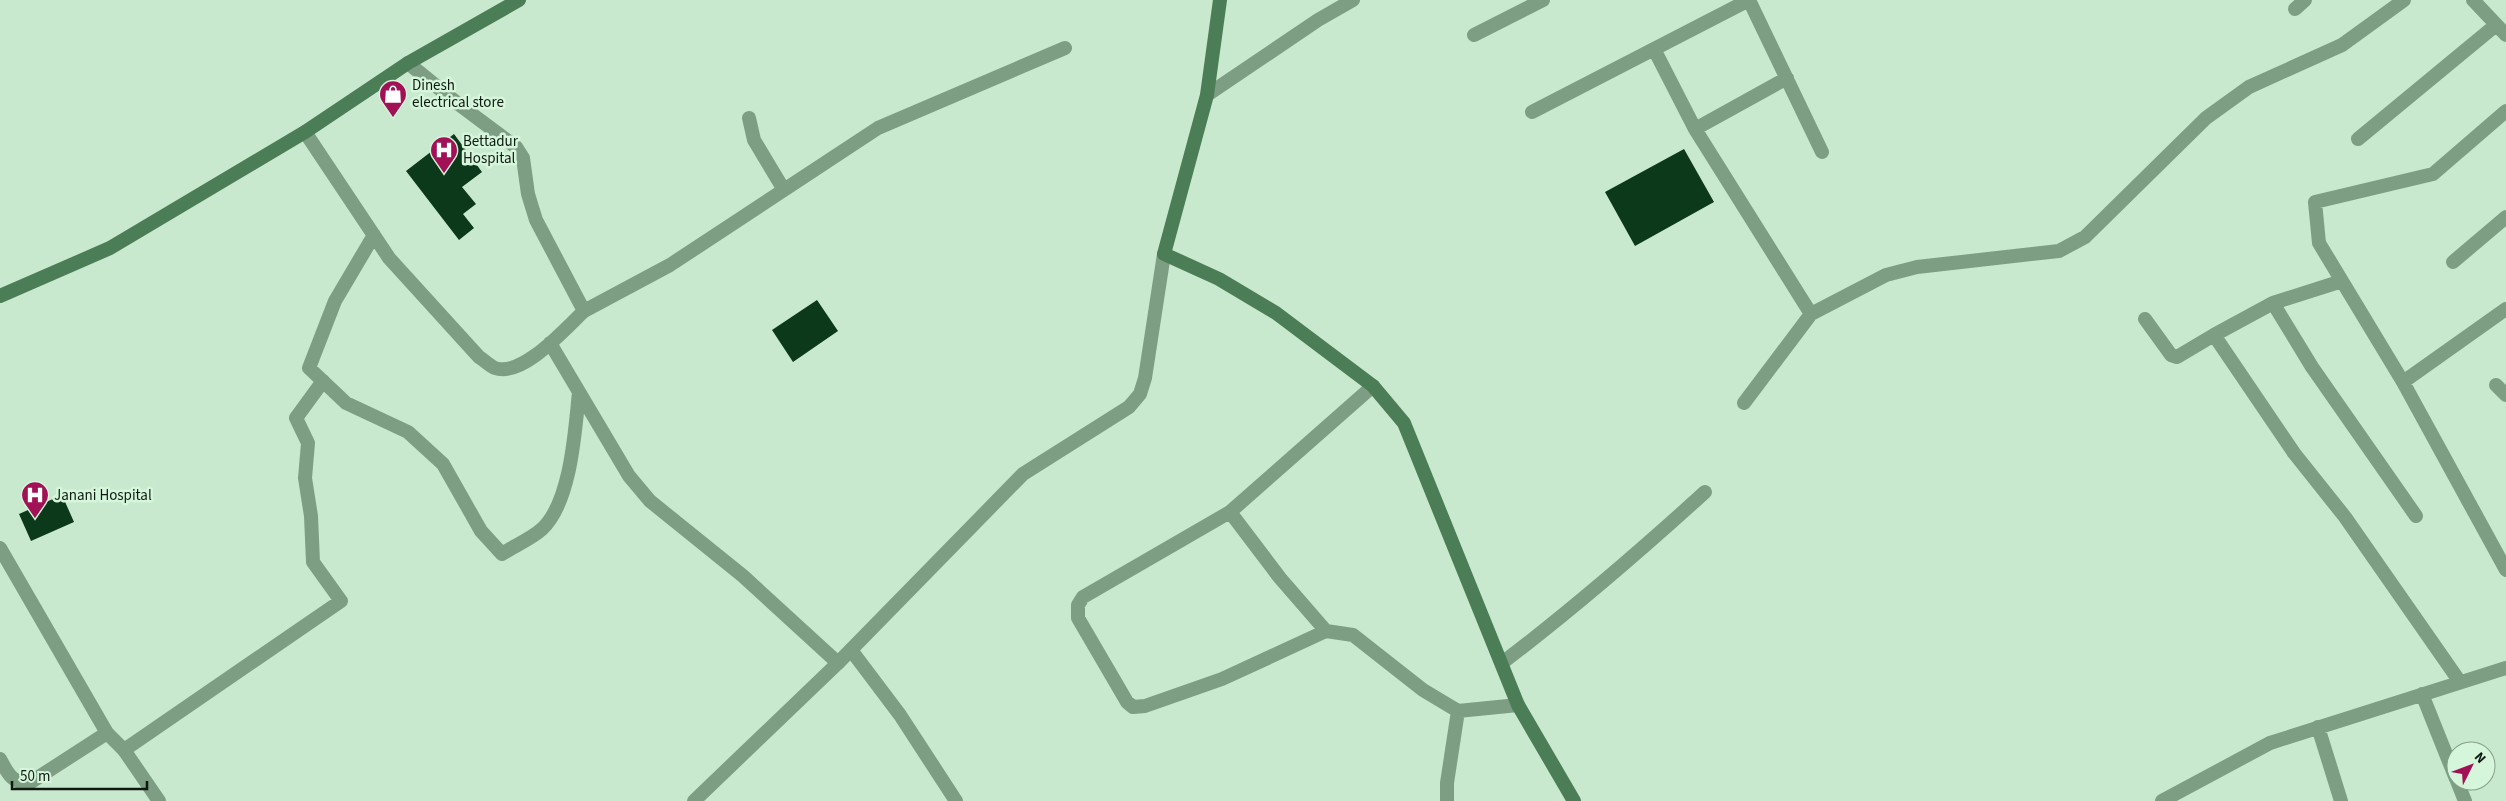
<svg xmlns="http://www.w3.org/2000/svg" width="2506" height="801" font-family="'Source Sans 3',sans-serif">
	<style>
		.building { fill: #0b391a }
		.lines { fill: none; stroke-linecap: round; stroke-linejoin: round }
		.minor { stroke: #7d9e83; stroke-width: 14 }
		.tertiary { stroke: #7d9e83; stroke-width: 14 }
		.secondary { stroke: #4b7e57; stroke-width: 14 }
		.labels { text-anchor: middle; stroke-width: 5; stroke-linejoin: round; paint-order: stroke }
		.poi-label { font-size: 15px; fill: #0e1910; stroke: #d6f6dc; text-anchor: start }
	</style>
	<rect width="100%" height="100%" fill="#c9e9cf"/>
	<path class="building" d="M454,134L482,172L462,187L476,204L463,214L474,228L459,240L406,171Z
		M1684,149L1714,202L1635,246L1605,192Z
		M817,300L838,331L793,362L772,330Z
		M62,495L74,522L31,541L19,514Z"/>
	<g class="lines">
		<path class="minor" d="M1749,0L1822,152
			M2473,0L2506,35
			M2295,9L2305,0
			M1474,35L1543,0
			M1654,49L1695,129L1811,314
			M408,63L457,103L516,147L523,158L528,194L536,220L584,311L670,265L878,128L1065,48
			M1207,95L1318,20L1353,0
			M2506,111L2433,174L2315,202L2319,243L2403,382L2506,570
			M1532,112L1749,0
			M749,118L754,140L784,190
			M1695,129L1787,78
			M305,132L389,258L479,357C484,360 490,366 495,368C522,378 566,328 584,311
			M2358,139L2496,25
			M374,235L335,301L309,368L346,403L408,432L443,464L481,531L502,554C514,546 531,539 542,529C571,502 575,431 579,392
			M2453,262L2506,217
			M2342,281L2273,303L2214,335L2294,453L2345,517L2460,682
			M2273,303L2312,367L2416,516
			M2145,319L2171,355L2177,357L2214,335
			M550,343L629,476L650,501L743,576L838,663
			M2403,382L2506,309
			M2496,385L2506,395
			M1373,386L1230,512L1280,578L1326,631L1353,635L1423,690L1458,711L1518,705
			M1744,403L1811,314L1886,275L1917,267L2059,251L2085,237L2206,118L2249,87L2342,45L2404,0
			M1230,512L1083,597L1078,605V618L1127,702L1133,707L1145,706L1222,679L1326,631
			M851,650L900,715L956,801
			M1502,663C1573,609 1639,552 1705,492
			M2422,694L2456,779
			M2318,727L2341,801
			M124,750L341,601L313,562L311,516L305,478L308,443L296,418L323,381
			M0,759C8,774 13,785 31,782L107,733
			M2457,781L2465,801
			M1447,801V783L1458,711
			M2162,801L2270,743L2506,668"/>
		<path class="tertiary" d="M0,548L107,733L124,750L159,801
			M694,801L838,663L1023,474L1129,407L1140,394L1145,378L1164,254"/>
		<path class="secondary" d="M1220,0L1207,95L1164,254L1219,279L1276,313L1373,386L1404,423L1518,705L1574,801
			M0,296L110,248L305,132L408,63L519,0"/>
	</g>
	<defs>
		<g id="shop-pin" transform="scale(1.4375)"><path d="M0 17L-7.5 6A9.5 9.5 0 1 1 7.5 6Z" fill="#a21156" stroke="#d6f6dc"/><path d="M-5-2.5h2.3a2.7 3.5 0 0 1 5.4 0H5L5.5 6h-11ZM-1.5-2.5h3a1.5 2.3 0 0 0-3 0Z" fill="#fff"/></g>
		<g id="hospital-pin" transform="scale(1.4375)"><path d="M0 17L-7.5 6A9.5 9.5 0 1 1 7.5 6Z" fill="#a21156" stroke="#d6f6dc"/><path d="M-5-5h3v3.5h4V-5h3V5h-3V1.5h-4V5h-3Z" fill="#fff"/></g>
	</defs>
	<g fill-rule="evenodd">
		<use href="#shop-pin" x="393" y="94"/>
		<use href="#hospital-pin" x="444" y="150"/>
		<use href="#hospital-pin" x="35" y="495"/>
	</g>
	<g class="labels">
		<g class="poi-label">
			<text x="412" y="90">Dinesh<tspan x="412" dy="17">electrical store</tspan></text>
			<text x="463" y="146">Bettadur<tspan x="463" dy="17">Hospital</tspan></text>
			<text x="54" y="500">Janani Hospital</text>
		</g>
	</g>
	<g transform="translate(2471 766) rotate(48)"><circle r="24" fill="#d6f6dc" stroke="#869e8a"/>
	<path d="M0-4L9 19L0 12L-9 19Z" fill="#a21156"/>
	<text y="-8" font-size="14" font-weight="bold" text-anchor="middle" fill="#0e1910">N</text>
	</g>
	<path d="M12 781v8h135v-8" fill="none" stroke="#0e1910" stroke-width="2.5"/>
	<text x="20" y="781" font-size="15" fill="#0e1910" stroke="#d6f6dc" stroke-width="4" paint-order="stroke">50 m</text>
</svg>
